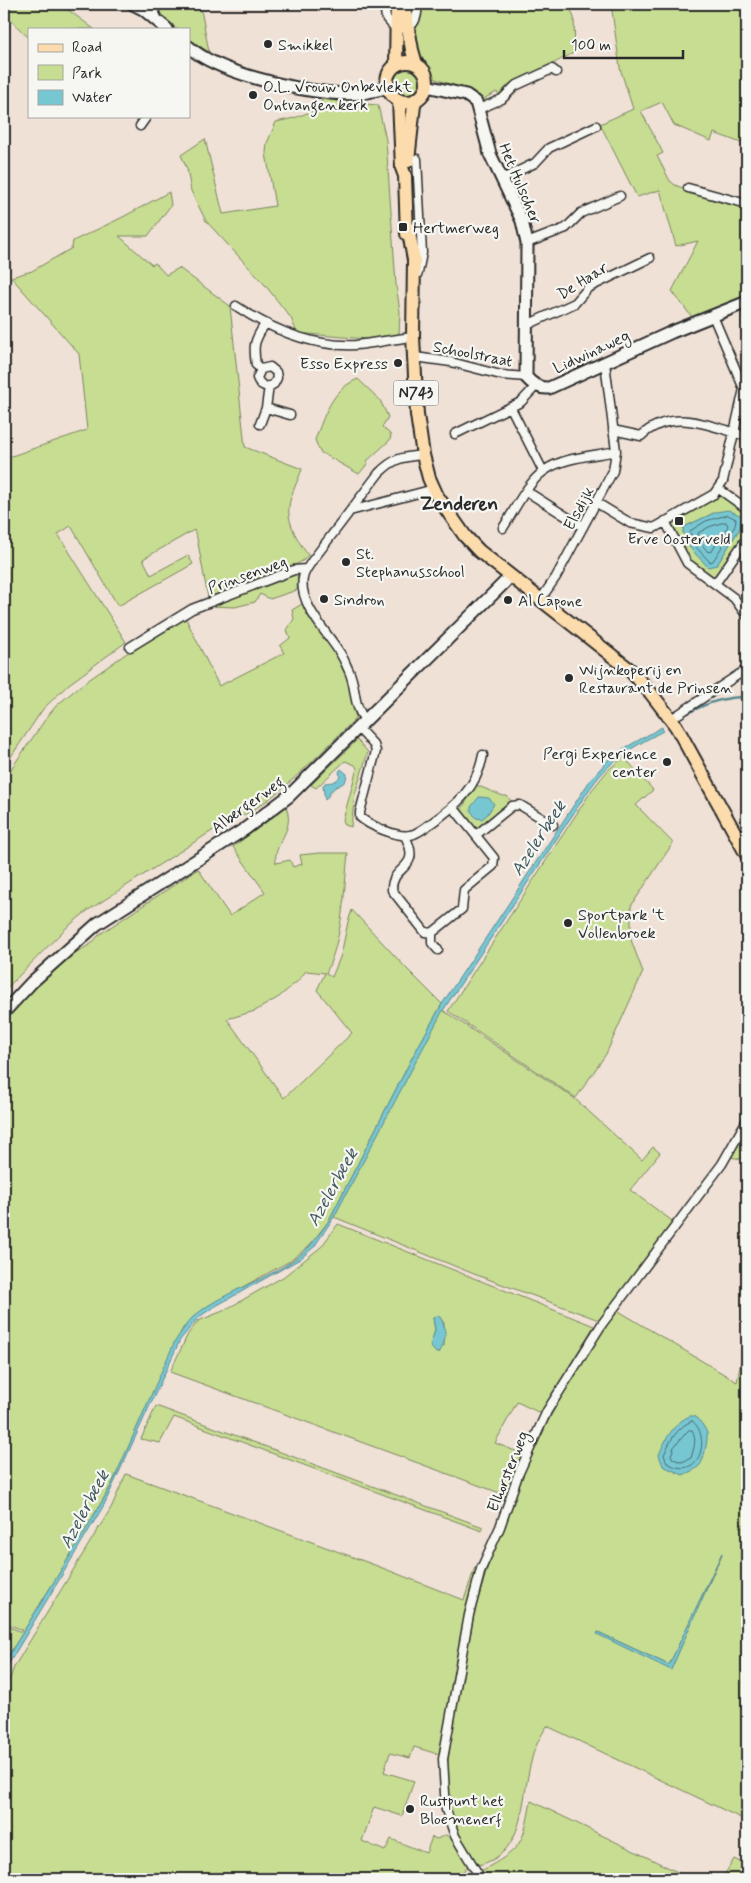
<svg xmlns="http://www.w3.org/2000/svg" width="751" height="1883" font-family="Mynerve,sans-serif">
	<style>
		.green { fill: #c7dd92; stroke: #79845e; fill-rule: evenodd }
		.water { fill: #77c7d3; stroke: #598990 }
		.lines { fill: none; stroke-linecap: round; stroke-linejoin: round }
		.shore { stroke: #49696e; stroke-width: 1 }
		.stream { stroke: #598990; stroke-width: 2.5 }
		.street-casing { stroke: #2b2b2b; stroke-width: 11 }
		.secondary-casing { stroke: #2b2b2b; stroke-width: 15 }
		.primary-casing { stroke: #2b2b2b; stroke-width: 16 }
		.street { stroke: #f6f6f2; stroke-width: 8 }
		.secondary { stroke: #f6f6f2; stroke-width: 11 }
		.primary { stroke: #fcdcac; stroke-width: 12 }
		.poi-dot { fill: #2b2b2b; stroke: #f6f6f2; stroke-width: 2 }
		.labels { text-anchor: middle; stroke-width: 4.5; stroke-linejoin: round; paint-order: stroke }
		.shield { fill: #f6f6f2; stroke: #686867; stroke-width: 1 }
		.shield-label { font-size: 15px; font-weight: bold; fill: #2b2b2b }
		.poi-label { font-size: 16px; fill: #2b2b2b; stroke: #f6f6f2; text-anchor: start }
		.street-label { font-size: 16px; fill: #2b2b2b; stroke: #f6f6f2 }
		.water-label { font-size: 18px; font-style: italic; fill: #425a5d; stroke: #f6f6f2 }
		.quarter-label { font-size: 19px; font-weight: bold; fill: #2b2b2b; stroke: #f6f6f2 }
	</style>
	<rect width="100%" height="100%" fill="#f0e1d6"/>
	<filter id="ink" filterUnits="userSpaceOnUse"><feTurbulence type="fractalNoise" baseFrequency=".02" numOctaves="2"/><feDisplacementMap in="SourceGraphic" scale="10" xChannelSelector="R" yChannelSelector="G"/><feConvolveMatrix kernelMatrix="1 2 1 2 8 2 1 2 1" color-interpolation-filters="sRGB"/></filter>
	<g filter="url(#ink)">
		<path class="green" d="M4,4H70L67,9L94,29H29V38L4,14Z
			M156,4H200L209,52L189,39V29H176L162,17Z
			M419,4H569L574,18L575,52L511,86L500,97L497,92L485,98L488,103L483,104L469,91L433,78L417,58L414,25Z
			M611,4H747V145L714,133L711,141L674,125L662,102L641,111L663,153L657,156L670,181L675,185L715,201L747,208V299L694,320L672,291L698,241L676,246L660,190L637,197L600,124L633,109L620,68Z
			M391 82a15 15 0 1 1 30 0a15 15 0 1 1-30 0Z
			M323,98L340,102L378,105L386,140L396,284L400,312L399,335L378,340L297,333L291,318L265,285L206,221L191,191L187,169L181,155L205,139L223,214L275,206L266,153L267,143L276,122L294,118L318,109Z
			M169,192L171,205L148,236H119L152,265L155,263L166,275L179,268L230,306L245,447L302,469C298,481 290,495 289,507C287,523 299,543 308,555L304,560L297,564L208,598L197,538L194,530L143,559L151,575L188,555L193,564L118,606L71,526L58,534L126,642L69,684L43,709L4,767V456L6,458L87,430L79,354L11,277L32,271L72,248L73,241L123,217Z
			M358,379L380,400L388,417L382,427L391,435L390,440L367,461L368,463L359,474L320,452L315,440C324,416 332,389 358,379Z
			M724,496L747,512V533L719,572L713,576L693,563L671,529L673,523L678,518L719,497ZM716,512L740,528L717,565L690,548L683,532L684,527Z
			M298,573L297,590L270,599L260,594L255,602L235,607L209,606Z
			M302,604L344,667L349,685L356,718C325,748 266,813 226,822L87,911L65,929L4,991V779L47,717L57,705L80,686L137,646L185,617L219,686L284,653L280,646L290,638L287,630L294,619L292,610Z
			M357,740L368,752L355,794L351,827L345,825L343,820L357,768L355,765L345,761L316,788L311,785Z
			M624,757L653,790L636,805L673,843L631,906V940L643,972L606,1054L576,1098L448,1011L592,790L608,770Z
			M476,785L503,796H507L512,802L480,828H474L461,810Z
			M286,807C296,831 272,844 276,863L290,860L293,867L302,864L300,855L319,853H348C344,892 343,937 326,973L332,977L341,955L348,922L352,910L406,968L442,1004L413,1056L328,1222L309,1246L290,1261L208,1306L183,1328L111,1486L79,1541L4,1663V1624L21,1632L22,1630L4,1622V1019L59,962L91,944L100,934L198,869L230,916L265,892L233,847ZM306,971L325,973L317,990L352,1033L284,1098L227,1019L255,1011L279,997L299,980Z
			M441,1009L574,1098L642,1160L653,1147L660,1153L630,1190L675,1223L599,1320L474,1274L334,1217Z
			M747,1126V1160L730,1157Z
			M338,1224L594,1326L552,1394L542,1414L517,1402L495,1443L523,1454L508,1496L170,1372L188,1334L198,1321L223,1311L283,1277L321,1247ZM433,1318H440L444,1323V1346L432,1341L435,1330Z
			M617,1310L737,1382L747,1330V1821L547,1726C540,1737 534,1748 531,1762C521,1799 526,1855 478,1865L455,1830L450,1810L447,1768L451,1738L474,1613L488,1566L521,1479L541,1435L571,1377L588,1349ZM722,1554L671,1669L598,1632L669,1665Z
			M156,1406L472,1523L483,1527L482,1531L174,1417L160,1443L141,1439Z
			M126,1474L380,1567L464,1600L475,1567L478,1570C462,1632 449,1693 441,1755L414,1747L410,1758L390,1753L384,1772L414,1781L402,1816L374,1807L362,1841L385,1851L391,1839L426,1853L432,1837L437,1839L445,1835L452,1838L469,1865L456,1879H4V1696L14,1667L111,1508Z
			M531,1801L692,1879H484L481,1871C521,1849 523,1846 531,1801Z
			M734,1859L747,1865V1879H722Z"/>
		<path class="water" d="M728,510L742,516L740,528L717,565L708,567L690,548L683,532L684,527L716,512Z
			M662,727L663,731C629,749 609,760 587,793L442,1012L334,1217L314,1247L300,1259L214,1307L199,1317L180,1340L104,1505L8,1665L4,1678V1663L79,1541L111,1486L174,1343C180,1334 185,1325 192,1318C225,1288 278,1279 310,1246C316,1239 322,1230 328,1222L413,1056L442,1004L591,779L608,760L623,749Z
			M341,769L347,774C346,786 340,783 333,789C330,792 328,797 325,800L323,786L325,783C331,782 336,783 340,776L339,772Z
			M479,797L489,798L494,804L487,815L482,819L476,818L471,811V807Z
			M436,1316L440,1317C447,1328 447,1341 439,1353H436L430,1346L435,1330L433,1318Z
			M690,1416H695C699,1420 705,1427 707,1433C708,1439 704,1460 700,1465C696,1470 689,1472 683,1475L663,1466L659,1455C665,1440 674,1422 690,1416Z
			M722,1553L671,1670L597,1634L598,1632L669,1665Z"/>
		<g class="lines">
			<path class="shore" d="M728,515L736,519L735,526L713,561L710,562L694,545L690,531L706,521Z
				M726,522L728,526L712,551L708,552L700,542L698,533L709,527Z
				M692,1421C711,1434 702,1483 667,1463L664,1455C669,1442 678,1426 692,1421Z
				M689,1430H692C697,1439 694,1448 691,1458L682,1462L673,1459L671,1455L674,1447Z"/>
			<path class="stream" d="M686,714C707,703 723,697 747,697"/>
			<g class="street-casing">
				<path id="street" d="M151,4L157,18
					M384,4L386,18L396,29C400,28 406,28 409,27C416,23 419,11 416,4
					M479,109L502,99L515,86L552,69L556,72
					M140,126L147,116
					M417,159L422,253L418,273
					M502,179L535,163L549,148L596,126
					M688,188L747,204
					M527,243L566,228L581,213L620,196
					M236,306C272,330 312,347 356,345C375,343 394,339 413,337
					M527,325L575,303L588,288L650,258
					M415,357L451,362L501,375L526,377
					M261,369L270,367L276,372L277,378L274,384C267,389 260,386 257,378L261,369L256,365C253,345 254,341 265,324
					M269,386L266,408L290,415
					M511,408L543,471
					M260,424L266,408
					M613,430L641,436C673,406 711,427 747,436
					M455,434L521,402L536,386
					M719,489L747,509
					M526,491L583,527
					M597,503L630,523L654,528L714,494L723,481L744,389L713,316
					M350,511L434,489
					M665,521L687,563L734,598L747,616
					M503,528C514,511 527,483 544,471C563,457 593,456 616,451
					M715,584L747,538
					M545,593L556,577L613,471L616,451L605,363
					M130,647L192,609L294,570L306,569
					M671,719L747,669
					M366,721C352,705 357,688 349,671C346,665 344,659 340,653C328,633 298,604 303,578C304,572 308,567 312,561L379,473C394,458 402,457 423,455
					M358,728L374,745L376,751L360,812V817C368,825 398,838 410,835C417,834 424,828 430,824C456,806 477,788 483,755
					M476,835L512,806L520,805L553,825
					M405,836C423,871 391,864 392,890L425,932L432,933L462,909L464,890L493,866L494,858L453,807
					M432,933V943L438,950
					M481,1879L455,1836L446,1810L443,1759L469,1615L481,1569L500,1527L518,1475L547,1411L602,1324L722,1164L747,1120"/>
			</g>
			<g class="secondary-casing">
				<path id="secondary" d="M133,4L143,9L167,29
					M189,47C218,73 292,89 331,93C350,95 370,93 388,87
					M427,86L466,95L476,102L490,154L522,221L527,243L526,377C532,384 539,389 549,388L672,332L747,302
					M4,1012L32,982L97,924L245,829L289,796L505,582L510,576"/>
			</g>
			<g class="primary-casing">
				<path id="primary" d="M404,4L412,50L416,64
					M387 82a20 20 0 1 1 40 0a20 20 0 1 1-40 0Z
					M396,65L397,4
					M399,100L402,168L405,176L407,234
					M408,161L414,105L416,99
					M408,227L414,260L413,337L417,415L423,455L429,478L437,496L465,536L479,551L629,669L650,692L676,726L747,855"/>
			</g>
			<use href="#street" class="street"/>
			<use href="#secondary" class="secondary"/>
			<use href="#primary" class="primary"/>
		</g>
	</g>
	<g class="poi-dot">
		<circle cx="268" cy="44" r="5"/>
		<circle cx="253" cy="95" r="5"/>
		<rect x="398" y="222" width="10" height="10" rx="2.5"/>
		<circle cx="398" cy="363" r="5"/>
		<rect x="674" y="516" width="10" height="10" rx="2.5"/>
		<circle cx="346" cy="562" r="5"/>
		<circle cx="324" cy="599" r="5"/>
		<circle cx="508" cy="600" r="5"/>
		<circle cx="569" cy="678" r="5"/>
		<circle cx="667" cy="762" r="5"/>
		<circle cx="568" cy="923" r="5"/>
		<circle cx="410" cy="1809" r="5"/>
	</g>
	<g class="labels">
		<rect class="shield" x="393.5" y="380.5" width="45" height="25" rx="4"/>
		<g class="shield-label">
			<text x="416" y="398">N743</text>
		</g>
		<g class="poi-label">
			<text x="278" y="50">Smikkel</text>
			<text x="263" y="92">O.L. Vrouw Onbevlekt<tspan x="263" dy="18">Ontvangenkerk</tspan></text>
			<text x="413" y="233">Hertmerweg</text>
			<text x="388" y="369" text-anchor="end">Esso Express</text>
			<text x="679" y="544" text-anchor="middle">Erve Oosterveld</text>
			<text x="356" y="559">St.<tspan x="356" dy="18">Stephanusschool</tspan></text>
			<text x="334" y="605">Sindron</text>
			<text x="518" y="606">Al Capone</text>
			<text x="579" y="675">Wijnkoperij en<tspan x="579" dy="18">Restaurant de Prinsen</tspan></text>
			<text x="657" y="759" text-anchor="end">Pergi Experience<tspan x="657" dy="18">center</tspan></text>
			<text x="578" y="920">Sportpark 't<tspan x="578" dy="18">Vollenbroek</tspan></text>
			<text x="420" y="1806">Rustpunt het<tspan x="420" dy="18">Bloemenerf</tspan></text>
		</g>
		<g class="street-label">
			<text transform="translate(521 183) rotate(67)" y="6">Het Hulscher</text>
			<text transform="translate(582 280) rotate(-32)" y="6">De Haar</text>
			<text transform="translate(591 351) rotate(-25)" y="6">Lidwinaweg</text>
			<text transform="translate(473 353) rotate(11)" y="6">Schoolstraat</text>
			<text transform="translate(578 508) rotate(-62)" y="6">Elsdijk</text>
			<text transform="translate(247 574) rotate(-20)" y="6">Prinsenweg</text>
			<text transform="translate(247 804) rotate(-36)" y="6">Albergerweg</text>
			<text transform="translate(507 1471) rotate(-68)" y="6">Elhorsterweg</text>
		</g>
		<g class="water-label">
			<text transform="translate(538 838) rotate(-57)" y="6">Azelerbeek</text>
			<text transform="translate(332 1187) rotate(-61)" y="6">Azelerbeek</text>
			<text transform="translate(84 1509) rotate(-62)" y="6">Azelerbeek</text>
		</g>
		<g class="quarter-label">
			<text x="459" y="510">Zenderen</text>
		</g>
	</g>
	<rect width="751" height="1883" fill="none" stroke="#f6f6f2" stroke-width="20"/>
	<rect x="10" y="10" width="731" height="1863" fill="none" stroke="#2b2b2b" stroke-width="2" filter="url(#ink)"/>
	<rect x="28" y="28" width="162" height="90" fill="#f6f6f2" stroke="#a5a5a2"/>
	<rect x="38" y="44" width="25" height="8" fill="#fcdcac" stroke="#a5a5a2"/>
	<text x="72" y="52" font-size="15" fill="#2b2b2b">Road</text>
	<rect x="38" y="65" width="25" height="15" fill="#c7dd92" stroke="#a5a5a2"/>
	<text x="72" y="78" font-size="15" fill="#2b2b2b">Park</text>
	<rect x="38" y="90" width="25" height="15" fill="#77c7d3" stroke="#a5a5a2"/>
	<text x="72" y="102" font-size="15" fill="#2b2b2b">Water</text>
	<path d="M564 50v8h119v-8" fill="none" stroke="#2b2b2b" stroke-width="2.5"/>
	<text x="571" y="50" font-size="15" fill="#2b2b2b" stroke="#f6f6f2" stroke-width="4" paint-order="stroke">100 m</text>
</svg>
